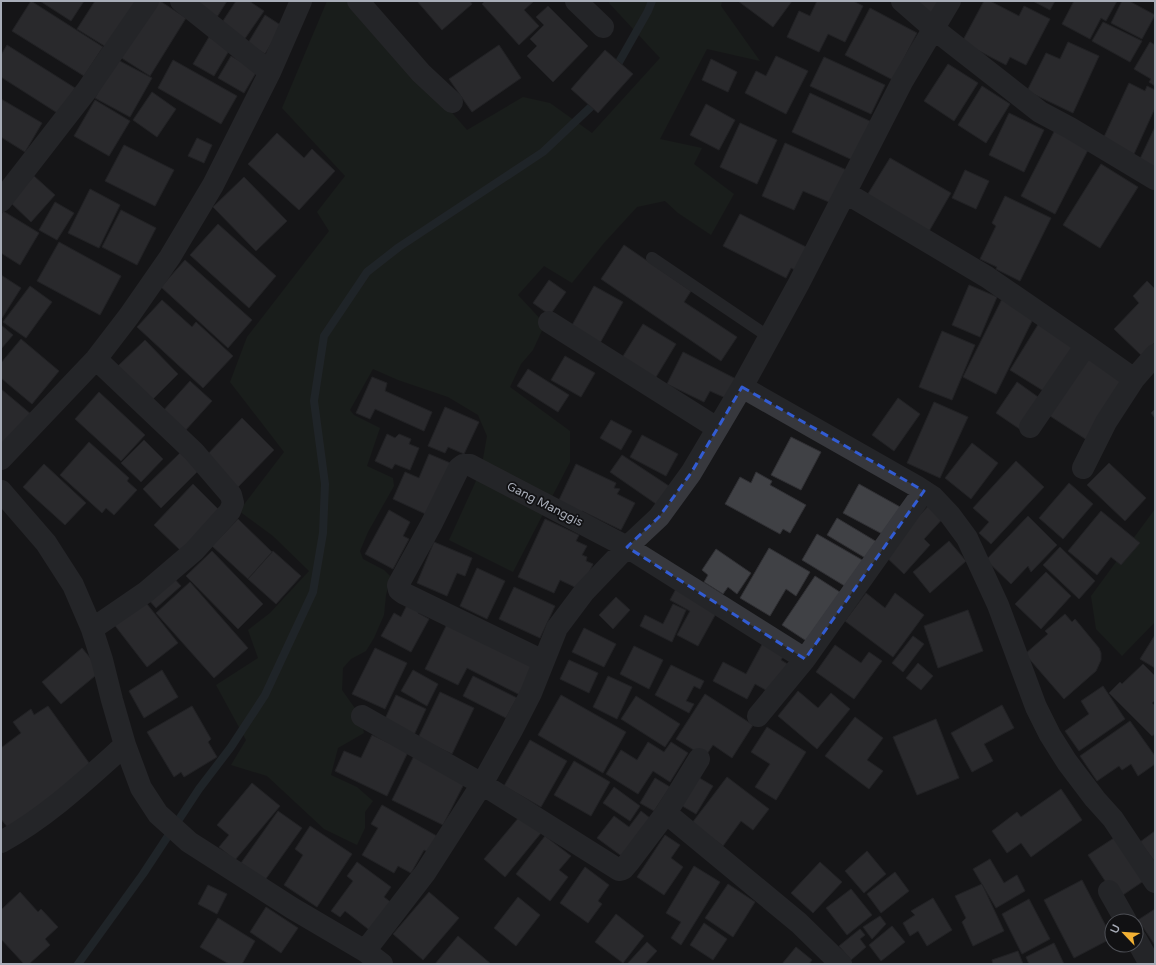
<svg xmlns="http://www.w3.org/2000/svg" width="1156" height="965" font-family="'Varela Round',sans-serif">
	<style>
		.green { fill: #1e261f }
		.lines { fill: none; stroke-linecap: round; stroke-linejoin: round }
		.stream { stroke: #2c353c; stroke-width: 8 }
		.building { fill: #404145; stroke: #303034 }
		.lane { stroke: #37383d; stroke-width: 12 }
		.street { stroke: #37383d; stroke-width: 22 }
		.marked { fill: none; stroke: #325cd3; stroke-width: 3; stroke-dasharray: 8 5; stroke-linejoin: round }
		.labels { text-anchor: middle; stroke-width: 3.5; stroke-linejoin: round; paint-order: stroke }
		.street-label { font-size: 12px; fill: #a8adb8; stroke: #111113 }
	</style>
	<rect width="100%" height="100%" fill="#161618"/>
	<path class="green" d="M327,1H355L467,130L523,97L550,103L592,133L660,58L609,3L610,1H722L721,6L760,61L707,49L660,139L702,148L694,164L734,194L711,235L678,213L665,201L637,207L604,243L572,283L544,266L518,295L545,324L533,350L521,364L510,387L570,431V462L513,572L449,540L481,470L487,436L478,415L448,397L398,380L373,369L350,410L354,415L380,428L367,466L393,478L394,486L368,532L360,551L363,559L384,570L391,577L386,595L384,615L374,638L366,651L351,659L343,668L342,690L359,714L364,733L338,748L331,775L357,787L373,801L365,812V828L357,845L324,829L267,776L231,765L246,740L216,685L258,658L248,630L270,613L309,571L273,536L239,511L284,452L230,382L247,337L329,231L317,212L345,176L282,108Z
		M1155,509V622L1122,656L1096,629L1091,596Z"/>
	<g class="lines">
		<path class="stream" d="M614,71L648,11L652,1
			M78,964L143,874L199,789L231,747L265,695L313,592L323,533L325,484L314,401L324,336L367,272L399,247L543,152L595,103L597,100"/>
	</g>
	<path class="building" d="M31,1L103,47L84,76L12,31Z
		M40,1H84L71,21Z
		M95,1H143L111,50L77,29Z
		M155,1H160L186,18L150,76L120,57Z
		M191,1H227L217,17Z
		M236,1H249L264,11L244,40L221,24Z
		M417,1H470L472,4L442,30Z
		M485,1H534L524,10L539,26L519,45L482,4Z
		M738,1H792L773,27Z
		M817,1H853L863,6L845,42L828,34L819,52L787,37L799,11L810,16Z
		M910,1H946L933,20Z
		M984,1H990L1019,16L1024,6L1050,19L1026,65L1010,57L1006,65L962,42Z
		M1033,1H1055L1050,10Z
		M1074,1H1117L1106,21L1101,18L1090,39L1062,24Z
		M1122,1H1129L1155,15L1142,39L1111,23Z
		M548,6L588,46L553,82L527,56L537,46L530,39L544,25L536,17Z
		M870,8L917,33L893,80L845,55Z
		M265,15L282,26L265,54L248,43Z
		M1103,22L1142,41L1130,62L1092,41Z
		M209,37L230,49L214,76L193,64Z
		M1068,42L1099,56L1073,113L1027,91L1046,53L1060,59Z
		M1150,42L1155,45V86L1149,82L1151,79L1134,69Z
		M7,45L75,88L59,114L1,77V55Z
		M499,45L521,78L472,112L449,79Z
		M605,50L633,74L598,113L571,89Z
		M231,56L257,71L244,93L218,78Z
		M776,56L808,71L786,114L745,93L756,71L766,76Z
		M824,57L885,85L871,114L810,86Z
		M116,59L152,78L130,117L95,98Z
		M711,59L737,72L728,92L702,80Z
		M173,60L237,96L221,124L158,88Z
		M948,64L978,83L954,121L924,101Z
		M1129,83L1145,91L1147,86L1155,90V108L1134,154L1103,139Z
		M982,86L1010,104L986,143L958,125Z
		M152,92L176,109L157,137L133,120Z
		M810,93L876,124L859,163L792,132Z
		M1,99L42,123L25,152L1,137Z
		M95,100L130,121L109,156L74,136Z
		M706,104L735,120L719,150L690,135Z
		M1009,113L1044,130L1024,172L989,155Z
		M740,123L777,140L757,184L720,167Z
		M1155,127V171L1138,163Z
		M1055,130L1089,148L1055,214L1021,196Z
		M277,133L304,158L312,149L335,171L299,210L248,164Z
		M197,138L212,145L204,163L188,156Z
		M785,143L851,172L836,205L803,191L794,210L762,196Z
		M124,145L174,170L155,206L105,181Z
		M890,158L951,193L928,233L866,197Z
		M1101,164L1138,187L1100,248L1063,225Z
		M965,170L989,181L976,209L952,198Z
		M34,176L55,195L31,222L10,202Z
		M244,177L287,221L256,251L213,207Z
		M90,189L120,205L99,248L68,233Z
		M1005,196L1051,218L1020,281L996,269L997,267L980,259L996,226L992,223Z
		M55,202L74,213L57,240L39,230Z
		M121,210L156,228L137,265L102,247Z
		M3,211L39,233L20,265L1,253V215Z
		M740,214L814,251L803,274L791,268L786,278L723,246Z
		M218,224L276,276L249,308L190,255Z
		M59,242L121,276L100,315L37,281Z
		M624,245L691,291L684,302L737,337L721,361L601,279Z
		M185,260L252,320L228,348L161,287Z
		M1,275L21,288L2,318H1Z
		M549,280L566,292L550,315L533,303Z
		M1147,281L1155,289V342L1142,356L1114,329L1139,303L1133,296Z
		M969,285L997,297L980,337L952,325Z
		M30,286L52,302L26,338L3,322Z
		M594,286L623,302L600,343L571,327Z
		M1002,299L1035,315L996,394L963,377Z
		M162,300L192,327L196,322L233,356L203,388L137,327Z
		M1039,323L1079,348L1050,395L1010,370Z
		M643,324L676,344L653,382L620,361Z
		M1,325L13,335L1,349Z
		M942,331L975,345L952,400L919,387Z
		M21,339L59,371L32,404L1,378V363Z
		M145,340L178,374L152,400L118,366Z
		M683,352L738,380L728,399L710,391L704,402L667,384Z
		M1082,353L1128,383L1090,442L1044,412Z
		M565,356L595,373L581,397L551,380Z
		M528,369L569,395L558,412L517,386Z
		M372,377L387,383L385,391L432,412L424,431L375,409L370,419L356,413Z
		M190,381L212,401L184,432L162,412Z
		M1017,382L1045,402L1024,432L996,413Z
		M1,389L32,415L1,452Z
		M99,392L145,435L121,461L75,419Z
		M898,398L920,414L894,451L872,435Z
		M934,402L968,417L940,478L907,463Z
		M445,407L479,422L464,454L448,447L445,453L428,446Z
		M1155,409V418L1151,413Z
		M242,418L274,450L238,487L206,456Z
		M611,420L632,431L621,450L600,438Z
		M387,434L395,438L399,434L411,439L409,444L419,448L410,470L395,464L392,469L375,461Z
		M642,435L678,454L666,476L630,457Z
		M791,437L821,452L801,490L771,475Z
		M144,440L163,459L141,482L121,463Z
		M89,442L129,478L127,481L137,490L114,515L106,508L102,513L60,475Z
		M972,443L998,463L971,499L945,478Z
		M180,453L198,471L161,508L143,489Z
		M429,454L455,465L432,517L393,499L405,472L419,478Z
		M622,455L675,490L662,508L610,472Z
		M1016,461L1044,487L991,544L979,533L989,522L973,508Z
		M1109,463L1146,498L1125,521L1087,485Z
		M44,464L86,503L65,525L23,487Z
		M576,464L616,483L614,488L620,489L617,494L635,503L621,530L582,511L580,513L558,502Z
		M756,472L772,481L770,485L806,505L790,533L783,529L780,534L725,504L740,477L751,483Z
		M1069,483L1093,504L1063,539L1039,518Z
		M193,484L220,511L181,551L154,525Z
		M859,484L902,508L886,536L843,513Z
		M932,502L946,515L924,539L930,545L904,574L883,554Z
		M389,510L410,522L403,536L409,539L393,569L365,554Z
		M1101,511L1140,543L1121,565L1111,557L1097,575L1068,551Z
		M1028,516L1057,545L1031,572L1028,566L1011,584L986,560Z
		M837,518L882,545L872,562L827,535Z
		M238,519L272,552L248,579L212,546Z
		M545,519L579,535L576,541L587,546L582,555L587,557L586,561L593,564L581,590L560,580L554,593L518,577Z
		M817,534L864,561L848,588L802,560Z
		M949,541L966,561L930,593L913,572Z
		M434,542L472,558L465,576L457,573L447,596L417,583Z
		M1060,547L1095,581L1079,599L1043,565Z
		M769,548L810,572L796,596L786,589L770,616L740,598Z
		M716,549L751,573L737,594L728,587L723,594L704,582L708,575L702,570Z
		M212,551L263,604L238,629L186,576Z
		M273,551L301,576L276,604L248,579Z
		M477,568L505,581L487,619L460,606Z
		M1046,572L1071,596L1041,629L1015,604Z
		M172,576L181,586L156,608L147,598Z
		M815,576L846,596L814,646L782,625Z
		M190,582L248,648L214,678L156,613Z
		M678,585L719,608L698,646L677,635L690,611L670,600Z
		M514,587L555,606L540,638L499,619Z
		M866,593L885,608L895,593L924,615L893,657L845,621Z
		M616,597L630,610L613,629L599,615Z
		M143,599L178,643L147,667L113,623Z
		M408,603L420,609L418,613L429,619L411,652L381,636L394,613L401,617Z
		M673,604L686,610L672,642L640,626L645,615L663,624Z
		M968,610L983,651L938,668L924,626Z
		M1065,614L1072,622L1075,619L1099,648L1101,653V660L1096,671L1064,699L1025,654L1048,634L1045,631Z
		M449,620L538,664L522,696L467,668L458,685L425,669Z
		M584,628L616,644L604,667L572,652Z
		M1155,635V668L1140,659Z
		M913,636L924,644L903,672L892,663Z
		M765,639L787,651L781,660L789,665L773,694L755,684L747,699L713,681L723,662L746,674Z
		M835,645L861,663L869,652L882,661L854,699L816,672Z
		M634,646L663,660L649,689L620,674Z
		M82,648L101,671L61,704L42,682Z
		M375,648L407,663L385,709L352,694Z
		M569,660L598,673L589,693L560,679Z
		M918,663L933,676L921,690L906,678Z
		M1143,664L1155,676V700L1152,703L1155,706V734L1152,736L1109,693L1120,682L1122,684Z
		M671,665L704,681L700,689L694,686L686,701L694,704L689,713L655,695Z
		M162,670L178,697L144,718L129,691Z
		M413,670L438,684L427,706L401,691Z
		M473,676L517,698L506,718L463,696Z
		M608,676L632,687L617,719L593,707Z
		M1103,686L1125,719L1079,751L1065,731L1089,714L1081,701Z
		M798,691L818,708L831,693L850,709L817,749L778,716Z
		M440,692L474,708L452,754L418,738Z
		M705,694L753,725L732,758L713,745L705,757L676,739Z
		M396,695L426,709L414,735L384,721Z
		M561,695L626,732L603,773L538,735Z
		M636,696L680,724L665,747L621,719Z
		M1002,705L1014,728L984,744L993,761L972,772L951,733Z
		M48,706L92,767L8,828L1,819V748L21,733L13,722L31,709L34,715Z
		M192,706L211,739L208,742L217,757L184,777L181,772L174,777L147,732Z
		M855,717L883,738L867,760L883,771L869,789L825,756Z
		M936,719L959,778L917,795L893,737Z
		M1130,721L1155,756V764L1138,776L1131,764L1122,770L1119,766L1097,781L1080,756Z
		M767,727L806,752L776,800L755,787L770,764L751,752Z
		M372,735L408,752L387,796L335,771L344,751L361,758Z
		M530,740L567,761L541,807L504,786Z
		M648,742L664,752L671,742L688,753L670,782L653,771L638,794L606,774L621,750L637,760Z
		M414,756L465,782L443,825L392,800Z
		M574,761L610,782L591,816L554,795Z
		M696,776L713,786L696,814L679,804Z
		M727,777L769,809L753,830L741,821L723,846L692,823Z
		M655,778L670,787L654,811L640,803Z
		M252,783L280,806L235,860L219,847L229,835L217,825Z
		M614,787L640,806L630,821L603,803Z
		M1061,789L1082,820L1031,857L1021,843L1007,853L992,831L1017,812L1021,817Z
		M382,805L442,839L433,854L424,850L411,873L398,866L394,873L362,855L378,828L371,824Z
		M278,811L302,828L265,880L241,863Z
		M641,811L655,822L627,860L597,838L614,816L629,827Z
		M520,816L541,833L505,877L484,859Z
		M310,826L352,854L317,907L284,885L303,855L295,849Z
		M1155,831V862L1140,842Z
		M665,835L680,845L671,858L683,867L664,895L637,877Z
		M545,836L571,856L559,870L568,877L550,901L516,874Z
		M1117,836L1145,880L1117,899L1088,855Z
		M867,851L886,874L864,893L845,871Z
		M990,859L1004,883L1017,875L1025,891L996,908L973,869Z
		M357,862L391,887L384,897L393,904L372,932L345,911L340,917L331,911L353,881L347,876Z
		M820,862L842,882L813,913L791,893Z
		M694,866L720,882L681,945L671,938L681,922L666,913Z
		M585,867L609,885L598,901L602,904L588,923L560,903Z
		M895,872L909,891L881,913L867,894Z
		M1082,880L1112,938L1074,958L1044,900Z
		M728,884L755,902L733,937L705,918Z
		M982,884L1004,931L973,946L962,922L966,918L955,896Z
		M208,885L227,894L217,914L198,904Z
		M851,889L872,915L847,935L826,908Z
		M20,892L38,912L41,909L58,927L45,939L50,945L29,964H24L1,939V910Z
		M429,892L459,918L423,960L393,934Z
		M518,897L540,915L516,946L494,928Z
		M933,898L952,930L927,946L918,931L910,936L903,923L915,915L911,911Z
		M1029,899L1050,939L1022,954L1002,914Z
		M266,907L298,928L281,953L250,932Z
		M1155,909V945L1138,920Z
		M616,914L644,936L623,963L595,942Z
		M880,916L886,924L872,939L863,927Z
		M218,918L255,941L242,964H229L200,947Z
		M704,923L727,939L713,960L690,945Z
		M892,926L905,942L881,961L869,945Z
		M860,929L865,935L860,939L866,947L851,960L839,946Z
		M458,936L491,964H435Z
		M647,942L657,951L645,964H627Z
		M1054,943L1064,964H1029L1026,957Z
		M796,947L812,960L809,964H782Z
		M1018,951L1023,964H993L992,960Z"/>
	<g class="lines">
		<path class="lane" d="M652,258L769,337"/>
		<path class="street" d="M181,1L270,72
			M358,1L421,73L452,102
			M576,1L603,27
			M902,1L934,29L1040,112L1070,128L1155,179
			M846,193L987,277L1086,345L1134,379
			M1,201L87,90L148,1
			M549,322L717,428
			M742,387L916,486L933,497L950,515L967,538L998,605L1036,707L1050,735L1067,762L1095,799L1113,819L1155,882
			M1030,427L1086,345
			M1,459L96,359L129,316L170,257L213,185L270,72L301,1
			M1083,468L1106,422L1134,379L1155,355
			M1,491L46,543L73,585L92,629L102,660L112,700L125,745L141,788L158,814L189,842L292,908L365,951L382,964
			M92,629L146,592L194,551L230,511L233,503L231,495L194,452L96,359
			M543,661L403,593L399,590L398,585L432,523L459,468L463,465H470L627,547L805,659
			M362,716L482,784L619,870L623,869L629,862L666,813L799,923L841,964
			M758,716L805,659L924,491
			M666,813L699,759
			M1,842C47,817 86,780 125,745
			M1109,891L1126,921
			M1136,939L1150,964
			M365,951L425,873L482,784L512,730L531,693L557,628L584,592L627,547L659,517L691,473L742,387L799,283L902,82L950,1"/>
	</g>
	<path d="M0 0H1156V965H0ZM742,387L924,491L805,659L627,547L659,517L691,473Z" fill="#161618" fill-opacity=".55" fill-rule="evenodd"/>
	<path class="marked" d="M742,387L924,491L805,659L627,547L659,517L691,473Z"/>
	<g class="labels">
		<g class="street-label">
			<text transform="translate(545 504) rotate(27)" y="4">Gang Manggis</text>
		</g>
	</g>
	<rect width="1156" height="965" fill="none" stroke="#a8adb8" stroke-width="4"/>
	<g transform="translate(1124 933) rotate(295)"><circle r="19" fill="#111113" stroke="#4d4f55"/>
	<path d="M0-3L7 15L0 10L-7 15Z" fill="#f2b134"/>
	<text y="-6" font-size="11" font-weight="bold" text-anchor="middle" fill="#a8adb8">U</text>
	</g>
</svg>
